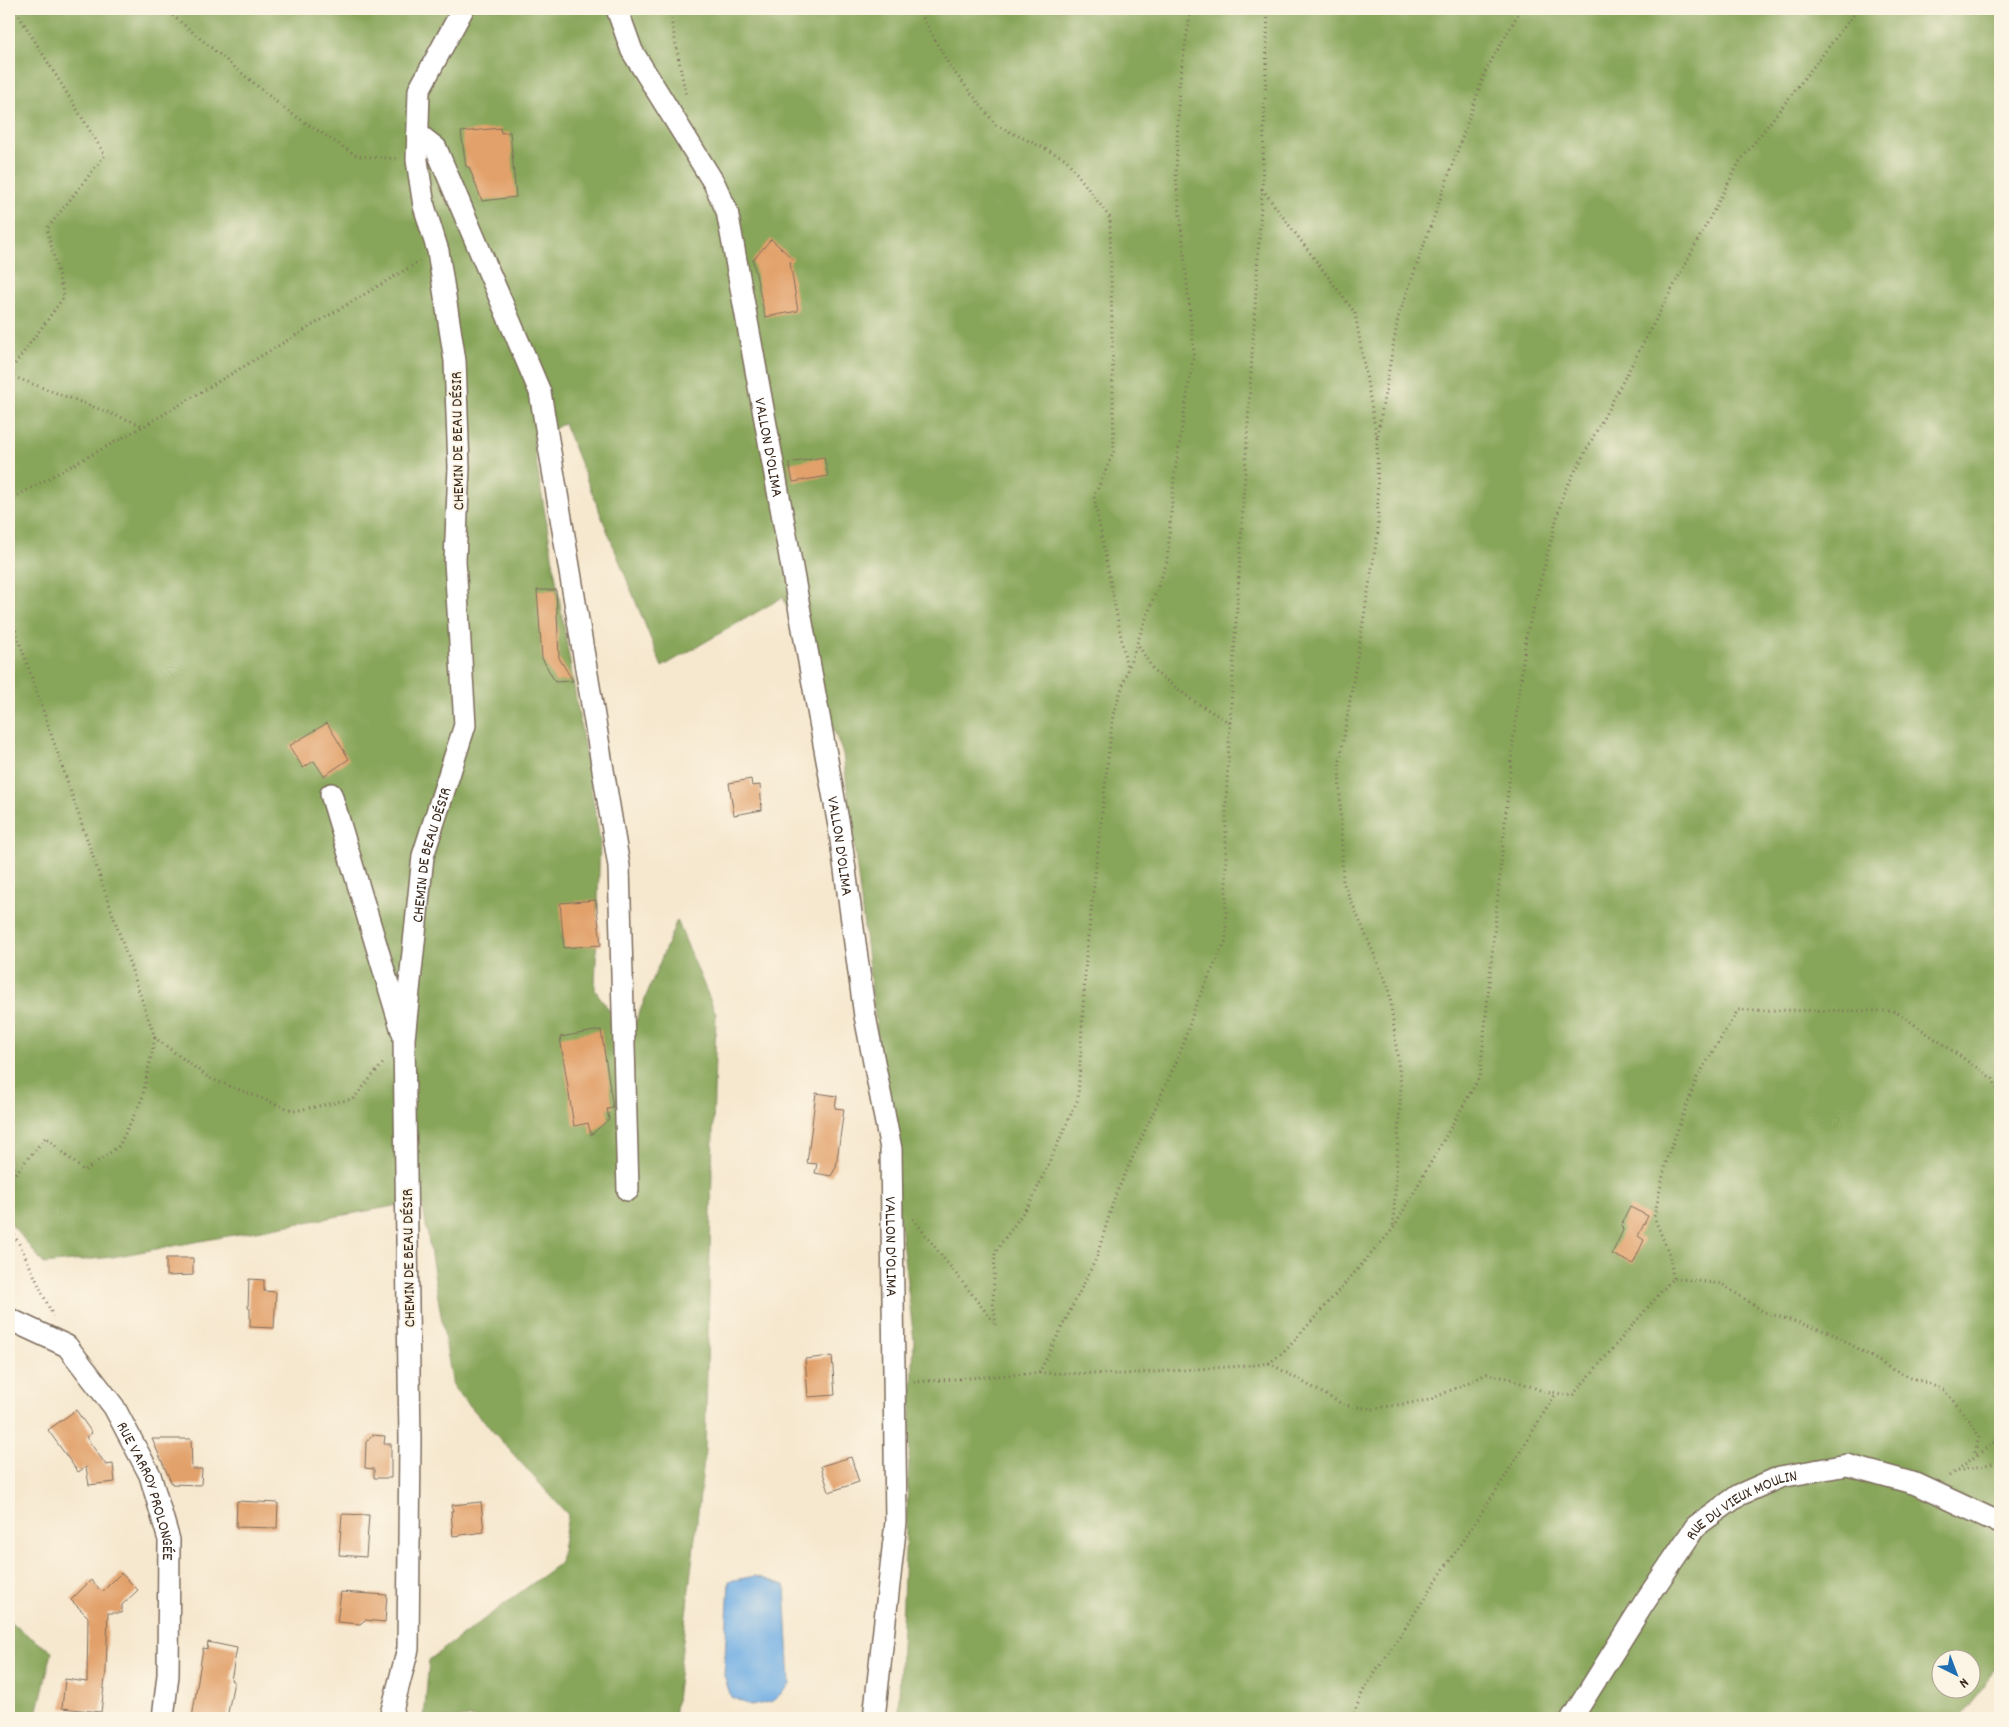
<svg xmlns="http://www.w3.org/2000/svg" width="2009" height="1727" font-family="Dekko,sans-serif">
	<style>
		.forest { fill: #88a65a; stroke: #62683c; fill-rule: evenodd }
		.water { fill: #72afe4; stroke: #566c81 }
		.building { fill: #e2a16b }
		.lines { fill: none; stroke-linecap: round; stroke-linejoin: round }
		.minor-casing { stroke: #7c6c5c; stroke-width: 24 }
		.path { stroke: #7c6c5c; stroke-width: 3; stroke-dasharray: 1 4; stroke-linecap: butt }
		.minor { stroke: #fff; stroke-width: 21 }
		.labels { text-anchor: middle; stroke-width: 4; stroke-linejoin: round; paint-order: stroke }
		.street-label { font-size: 16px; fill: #3b2a1e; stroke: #fcf5e5 }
	</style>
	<rect width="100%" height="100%" fill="#fcf5e5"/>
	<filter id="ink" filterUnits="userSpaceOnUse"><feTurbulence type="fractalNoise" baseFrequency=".02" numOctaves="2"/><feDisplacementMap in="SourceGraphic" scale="10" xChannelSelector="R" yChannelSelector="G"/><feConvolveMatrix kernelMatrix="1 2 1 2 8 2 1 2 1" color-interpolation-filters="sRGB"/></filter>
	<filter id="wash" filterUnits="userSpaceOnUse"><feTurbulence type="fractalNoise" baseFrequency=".0096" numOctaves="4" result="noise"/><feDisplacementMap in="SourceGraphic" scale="20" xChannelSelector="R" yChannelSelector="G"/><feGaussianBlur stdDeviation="1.12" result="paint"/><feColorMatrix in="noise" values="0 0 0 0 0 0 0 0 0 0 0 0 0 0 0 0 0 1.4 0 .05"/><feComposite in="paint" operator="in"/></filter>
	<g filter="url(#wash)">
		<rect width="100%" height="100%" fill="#f6e8cf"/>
		<path class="forest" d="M9,9H2000V1666L1958,1718H898L914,1340L843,754L783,597L662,667L564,423L533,442L600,841L595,990L629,1038L677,920L716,1014L705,1451L674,1718H424L429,1660L560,1563L568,1515L453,1387L422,1201L112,1257L44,1264L9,1221ZM1942,1660H1972V1690H1942Z
			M9,1622L52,1652L36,1718H9Z"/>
		<path class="water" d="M755,1576L785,1585L790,1685L773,1701L751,1706L731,1697L724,1676L729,1581Z"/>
		<g id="blocks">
			<path class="building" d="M500,128L501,133L510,132L516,197L482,201L469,167H466L461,132Z
				M771,239L793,259L790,262L798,311L765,317L753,260Z
				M824,457L828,476L793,482L789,463Z
				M537,590H556L559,658L573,681L555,682L542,658Z
				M327,723L349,759L324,776L314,761L303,768L289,746Z
				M751,779L752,786L760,785L762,810L734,815L729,783Z
				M596,900L601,945L564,948L560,903Z
				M601,1030L613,1108L607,1109L609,1119L591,1135L588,1123L574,1126L560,1037Z
				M816,1093L837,1096L835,1108L844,1109L836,1167L831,1176L815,1173L817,1164L807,1163Z
				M1630,1207L1648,1216L1638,1236L1644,1240L1633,1264L1612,1254L1623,1230L1621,1225Z
				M166,1258H193V1275L166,1276Z
				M249,1279L264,1280V1291L276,1292L274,1328L250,1327V1309L248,1308Z
				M832,1356L835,1395L808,1397L805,1359Z
				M76,1410L92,1433L86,1437L106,1465L113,1464L115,1482L89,1485L86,1467L78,1472L48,1430Z
				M372,1435L385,1436L384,1444H391V1478H374V1469L365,1468L366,1442Z
				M152,1439H191L192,1469H202L201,1485L172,1484Z
				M851,1457L859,1482L829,1492L821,1466Z
				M237,1501L278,1503L277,1528L236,1527Z
				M481,1502L484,1532L453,1536L451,1511H453L452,1505Z
				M342,1514L369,1515L366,1557L339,1555Z
				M121,1573L138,1590L122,1605V1613H108L106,1670L101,1712L62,1708L65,1679L87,1682L88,1617L71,1600L91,1580L102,1592Z
				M341,1592L387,1595L385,1622L365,1620L360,1624L337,1622Z
				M208,1642L237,1648L231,1680L234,1681L227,1718H192L203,1648L207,1649Z"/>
		</g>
	</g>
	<g filter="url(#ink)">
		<use href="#blocks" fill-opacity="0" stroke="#7c6c5c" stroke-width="1"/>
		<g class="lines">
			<g class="minor-casing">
				<g id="minor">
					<path id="s1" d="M617,9L632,51L714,183L727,211L839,826L865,1016L891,1149L896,1522L874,1718"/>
					<path d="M418,134L436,148L540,392L619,866L628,1190"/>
					<path d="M331,794L402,1031"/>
					<path id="s2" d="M9,1319L67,1346L114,1407L150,1475L169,1540L168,1675L163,1718"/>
					<path id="s3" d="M390,1718L408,1649L410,1439L404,1039L423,856L465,725L455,561L459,467L455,361L438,251L424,206L417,160L419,90L463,9"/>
					<path id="s4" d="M1572,1718L1644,1603L1696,1526L1739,1495L1780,1477L1847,1465L1916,1484L2000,1523"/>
				</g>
			</g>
			<path class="path" d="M165,9L286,110L357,156L399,159
				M669,9L686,96
				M918,9L949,65L996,125L1066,159L1110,218L1114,451L1094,497L1127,668
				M1262,189L1355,313L1377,438L1398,318L1486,70L1521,9
				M9,372L64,297L47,229L105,155L15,9
				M9,375L144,426
				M1377,438L1378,532L1339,766L1343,882L1389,989L1401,1085L1393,1229
				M9,500L144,426L420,261
				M9,611L155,1038L209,1078L294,1111L353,1099L384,1062
				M1230,723L1262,189L1268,9
				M9,1181L46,1137L84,1171L119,1146L142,1099L155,1038
				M913,1219L996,1325L993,1302L995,1252L1032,1200L1078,1099L1086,956L1113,714L1137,643
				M9,1226L22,1249L53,1316
				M1673,1278L1670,1256L1654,1217L1667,1158L1697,1078L1738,1010L1895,1011L1993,1079L2000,1095
				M1269,1363L1344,1405L1372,1409L1429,1400L1487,1374L1511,1379L1540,1390L1572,1396L1673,1278L1722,1284L1764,1312L1832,1333L1893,1370L1944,1390L1971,1422L1979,1437L1974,1456
				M1039,1373L1096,1259L1115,1196L1179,1056L1196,1004L1226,940V803L1230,723L1192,700L1154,671L1137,643L1167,562L1174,478L1194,352L1176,176L1179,84L1191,9
				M914,1382L1039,1373L1124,1374L1256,1365L1269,1363L1286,1350L1393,1229L1480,1076L1513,742L1526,637L1563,494L1740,161L1858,9
				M1957,1471L2000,1462
				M1949,1476L2000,1438
				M1352,1718L1363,1691L1503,1480L1556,1393"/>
			<use href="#minor" class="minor"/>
		</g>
	</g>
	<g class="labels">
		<g class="street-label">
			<text transform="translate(456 441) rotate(-91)" y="6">CHEMIN DE BEAU DÉSIR</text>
			<text dy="6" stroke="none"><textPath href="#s1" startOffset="471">VALLON D'OLIMA</textPath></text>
			<text dy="6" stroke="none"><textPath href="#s1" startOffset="876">VALLON D'OLIMA</textPath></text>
			<text dy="6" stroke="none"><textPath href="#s3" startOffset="868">CHEMIN DE BEAU DÉSIR</textPath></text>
			<text dy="6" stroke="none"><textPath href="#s1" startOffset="1281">VALLON D'OLIMA</textPath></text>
			<text transform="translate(407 1258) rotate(-91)" y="6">CHEMIN DE BEAU DÉSIR</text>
			<text dy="6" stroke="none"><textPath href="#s2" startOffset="232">RUE VARROY PROLONGÉE</textPath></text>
			<text dy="6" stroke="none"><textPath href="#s4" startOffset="279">RUE DU VIEUX MOULIN</textPath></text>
		</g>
	</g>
	<rect width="2009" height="1727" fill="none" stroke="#fcf5e5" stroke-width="30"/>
	<g transform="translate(1956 1674) rotate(138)"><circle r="24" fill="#fcf5e5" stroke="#afa495"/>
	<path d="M0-4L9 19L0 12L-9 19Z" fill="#1f6fb2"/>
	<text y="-8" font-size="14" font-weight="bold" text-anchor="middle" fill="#3b2a1e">N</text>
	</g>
</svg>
